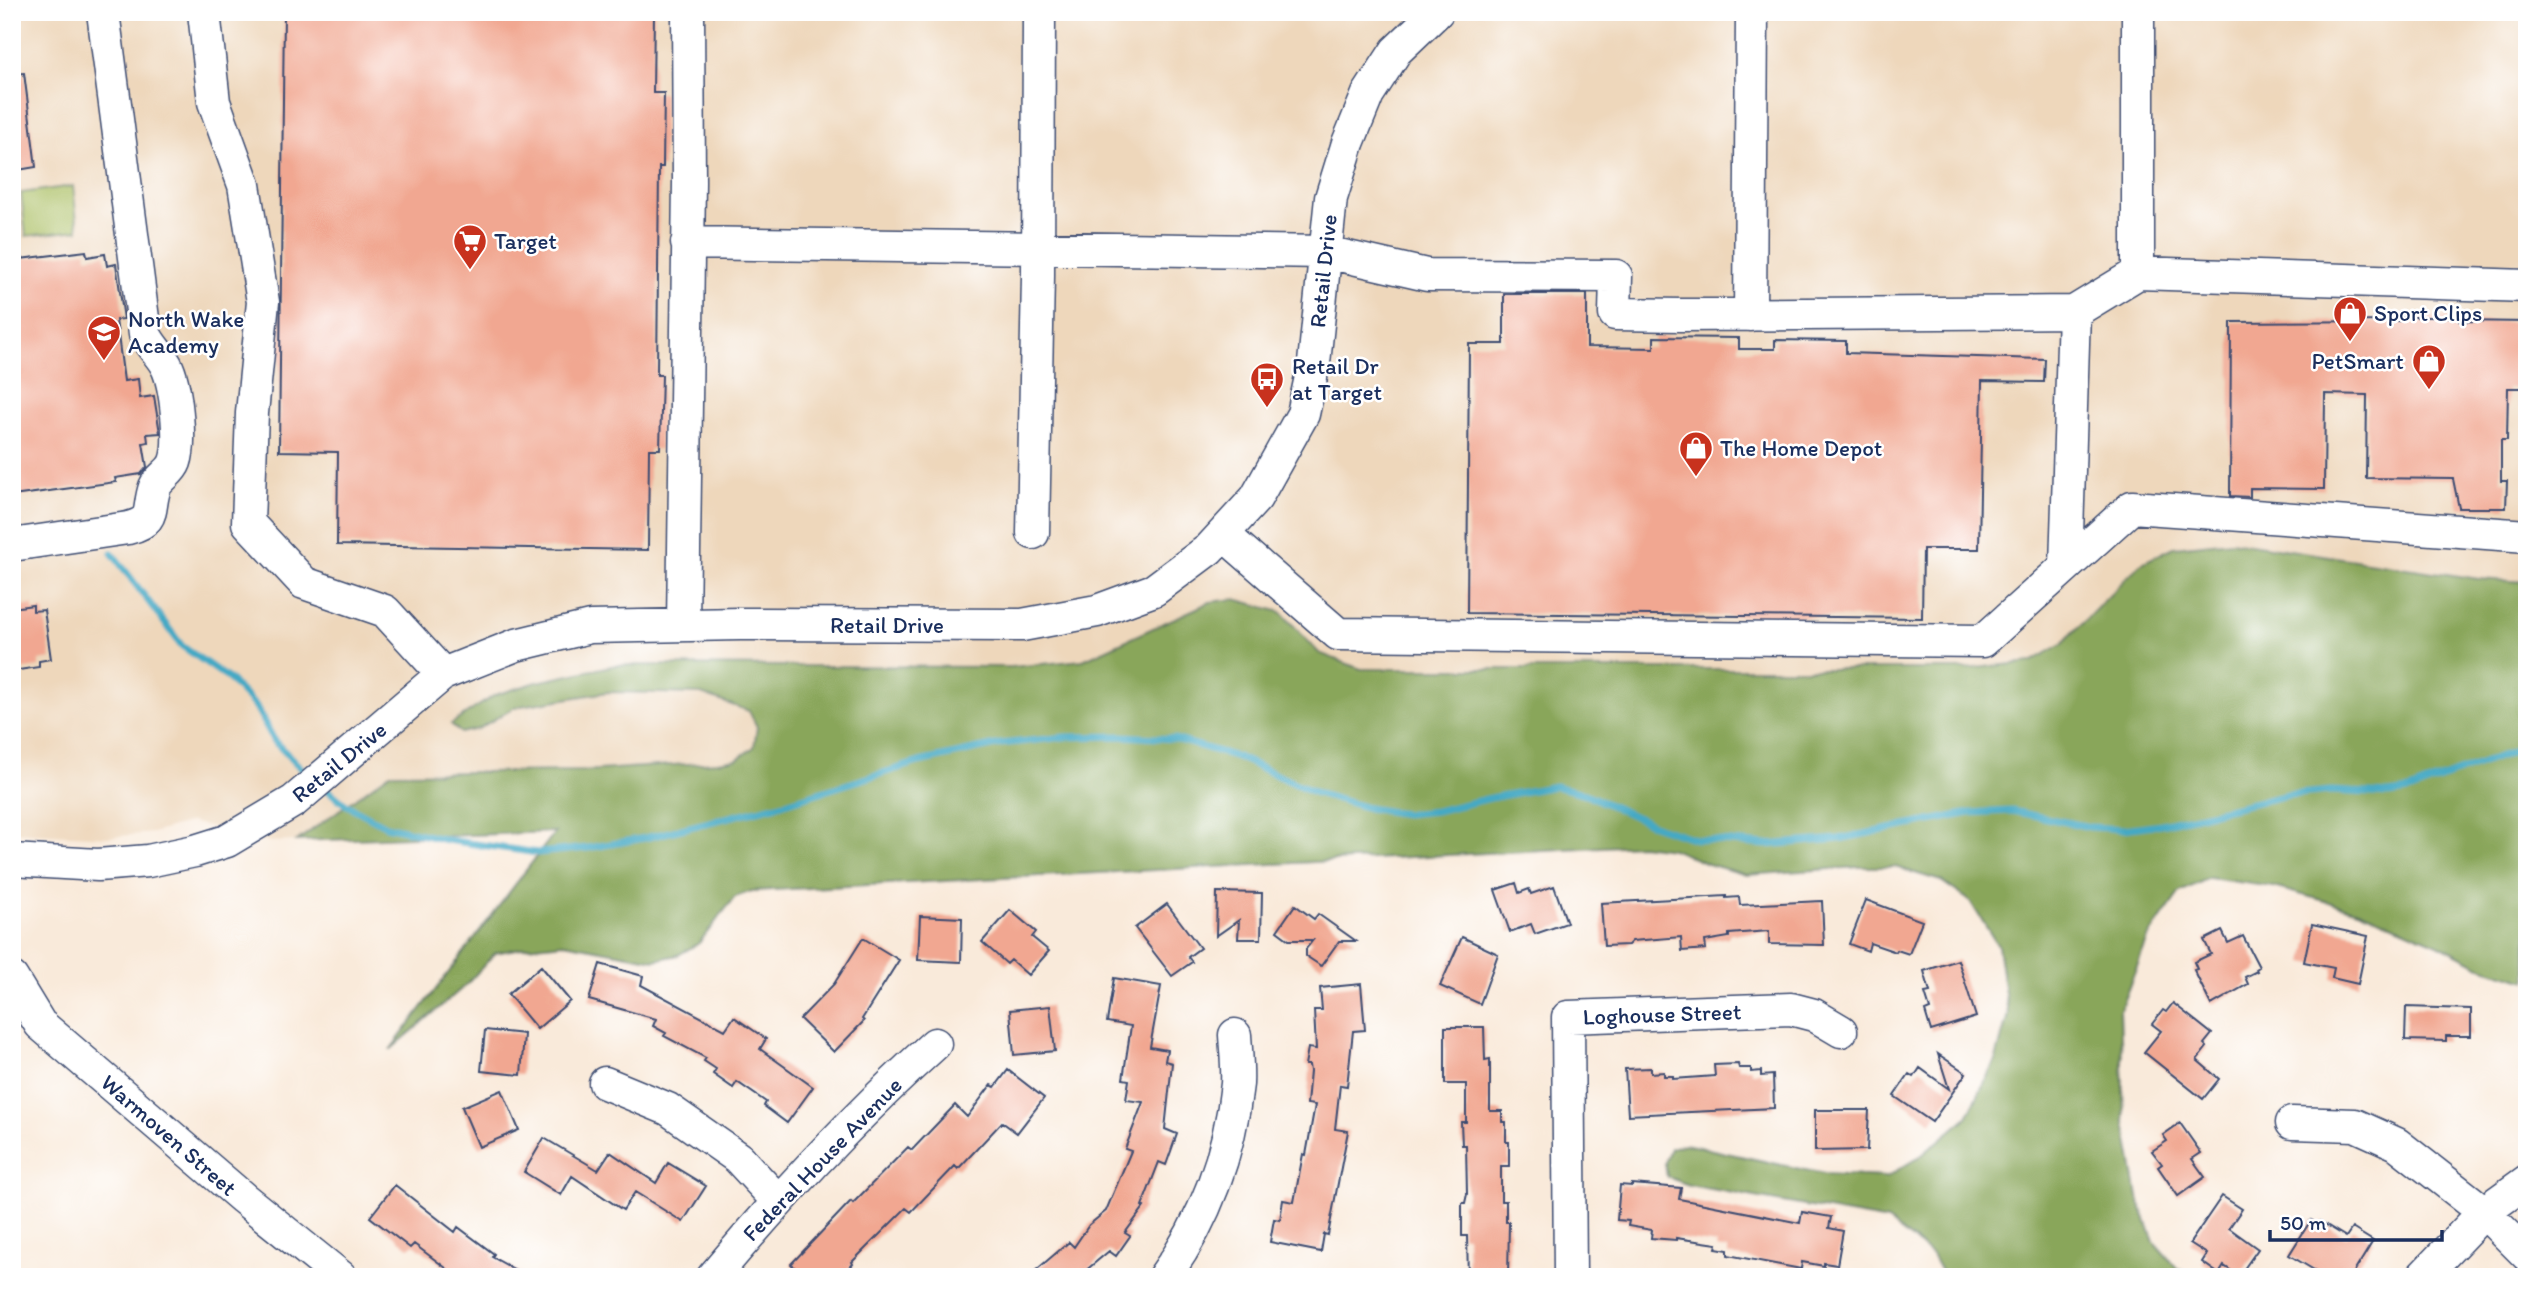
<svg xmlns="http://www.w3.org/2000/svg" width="2539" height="1289" font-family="Itim,sans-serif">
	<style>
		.built { fill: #eed7bb }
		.green { fill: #acc065; stroke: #647862; stroke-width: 2 }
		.forest { fill: #89a65a; stroke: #526a5c; stroke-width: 2 }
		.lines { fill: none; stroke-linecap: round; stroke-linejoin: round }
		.stream { stroke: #44a9c4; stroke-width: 7 }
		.building { fill: #f1a791 }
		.minor-casing { stroke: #3c4b71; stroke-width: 35 }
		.minor { stroke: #fff; stroke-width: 32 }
		.labels { text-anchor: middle; stroke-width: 5; stroke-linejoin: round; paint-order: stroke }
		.poi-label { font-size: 23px; fill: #1b2f5e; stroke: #fff; text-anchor: start }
		.street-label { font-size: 23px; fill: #1b2f5e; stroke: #fff }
	</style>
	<rect width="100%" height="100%" fill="#fff"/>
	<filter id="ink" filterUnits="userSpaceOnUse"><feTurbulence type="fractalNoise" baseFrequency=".0143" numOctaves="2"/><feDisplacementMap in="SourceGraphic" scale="14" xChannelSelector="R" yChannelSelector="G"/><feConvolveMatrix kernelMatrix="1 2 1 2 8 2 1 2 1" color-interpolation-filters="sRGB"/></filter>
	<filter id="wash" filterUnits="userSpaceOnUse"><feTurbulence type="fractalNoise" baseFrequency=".00686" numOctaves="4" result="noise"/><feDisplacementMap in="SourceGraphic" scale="28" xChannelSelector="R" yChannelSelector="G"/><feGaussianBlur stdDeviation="1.57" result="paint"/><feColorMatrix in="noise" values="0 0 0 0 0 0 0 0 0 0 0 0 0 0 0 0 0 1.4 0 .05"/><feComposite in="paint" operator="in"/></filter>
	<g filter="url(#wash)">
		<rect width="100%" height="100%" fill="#f9eada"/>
		<path class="built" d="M12,12H2527V762L269,842L191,822L152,833L109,837L12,832Z"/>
		<path class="green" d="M73,186L78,230L26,236L21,193Z"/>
		<path class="forest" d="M2231,541L2479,579L2527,582V981L2484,968L2438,944L2359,910L2273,887L2209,878L2180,892L2149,936L2120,1010L2124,1117L2138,1197L2154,1242L2177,1268L2193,1277H1944L1932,1255L1888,1221L1689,1185L1667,1177L1665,1163L1670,1148L1685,1144L1824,1174L1886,1177L1922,1155L1967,1117L1996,1059L2008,1014L1998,946L1970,901L1941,881L1895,867H1859L1746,875L1708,864L1672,849L1641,845L752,891L735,897L699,943L678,955L655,960L564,943L526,947L495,953L467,984L390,1050L555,832L297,841L390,773L583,771L717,762L737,759L754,747L757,727L749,711L701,694L608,692L515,707L478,729L461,733L451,724L495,695L537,682L616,665L1011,667L1083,660L1210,602L1235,599L1281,612L1319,653L1361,669H1966L2031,662L2062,644L2140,564L2174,547Z"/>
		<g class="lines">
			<path class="stream" d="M112,553L182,646L229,679L256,707L275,742L309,776
				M324,787L345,804L386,826L447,840L538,853L588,848L645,838L782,804L919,762L1001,744L1065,737L1122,736L1175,739L1237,757L1316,793L1368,808L1405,814L1436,811L1495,797L1555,786L1583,793L1658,827L1695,839L1766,845L1839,839L1970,813L2012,811L2090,827L2124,829L2161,824L2288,795L2331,791L2389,794L2409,791L2527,746"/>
		</g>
		<g id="blocks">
			<path class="building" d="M284,12H654L653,93H664L663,167H659L657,375H662L660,449H649L648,550L337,545L338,452L279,451Z
				M24,73L36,167L12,171V74Z
				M86,251L87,257L105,254L107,266L116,264L124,319L116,320L124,381L138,379L140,398L154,396L160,433L147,434L148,442L143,443L147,467L141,474L115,478L116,482L12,496V260Z
				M1504,294H1587V347L1654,348V337L1739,338V349H1775V340L1846,341V353L2045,359L2044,382L1982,381L1979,549H1923L1922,618L1467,613L1469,344H1504Z
				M2401,317H2459V321L2527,322V388H2508L2507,440H2501V481H2507L2506,508H2459L2453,479L2366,478L2367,395L2325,394L2324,489L2250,488V497L2230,496L2231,322L2400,321Z
				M33,605V611L44,610L51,659L39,661V667L12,671V608Z
				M1516,883L1519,893L1529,889L1531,894L1554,886L1567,923L1535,934L1531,924L1510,932L1495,890Z
				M1217,892L1262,893L1261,939H1238L1239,920L1216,936Z
				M1726,896V898L1739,897L1740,905L1822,901L1824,945L1769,944V931L1729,934V937L1705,941L1706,949L1682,951L1681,937L1632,941L1628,945L1604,946L1601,903Z
				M1866,900L1922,921L1909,954L1897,950L1896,952L1870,943L1868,951L1849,944Z
				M1167,904L1200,948L1188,957L1192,962L1172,976L1135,928Z
				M1295,905L1314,919L1318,914L1356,941H1339L1321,966L1306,956V949L1313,940H1289L1277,931Z
				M1010,910L1036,932L1032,937L1049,951L1028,975L1011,960L1007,964L982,942Z
				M920,916L962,918L961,962L918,960Z
				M2312,924L2368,936L2358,984L2332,978L2334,968L2304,962Z
				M2222,931L2228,943L2243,936L2259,967L2256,969L2257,971L2245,977L2248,984L2211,1005L2194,970L2197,969L2194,962L2211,954L2204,940Z
				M1462,937L1498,954L1480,1004L1440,986Z
				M863,938L899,960L862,1019L864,1021L834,1052L800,1019L834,984Z
				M1958,960L1976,1017L1931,1031L1925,1011L1930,1009L1925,993L1930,992L1924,971Z
				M600,964L643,976L641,985L725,1030L734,1017L766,1039L760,1049L813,1087L787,1123L764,1106L766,1102L737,1082L733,1088L713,1074L716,1069L704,1061L706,1058L664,1036L666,1033L653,1026L656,1019L589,1000Z
				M541,966L570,1001L537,1029L508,994Z
				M1114,978L1161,986L1150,1047L1167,1050L1165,1061L1172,1063L1165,1129L1177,1134L1166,1165L1159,1162L1142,1206L1144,1207L1125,1233L1130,1236L1116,1256L1109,1251L1078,1277H1028L1069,1242L1074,1247L1089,1225L1106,1211L1131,1151L1125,1149L1143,1102L1126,1100L1129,1080L1123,1079L1131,1026L1107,1022Z
				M1361,984L1365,1030L1353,1031L1347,1086L1340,1085L1335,1129L1348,1131L1328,1235L1324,1234L1321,1252L1270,1242L1274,1219L1280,1220L1283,1200L1294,1202L1303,1154L1306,1155L1315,1105L1307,1104L1310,1071L1309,1065H1305L1308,1048L1316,1049L1314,1010H1322L1320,988Z
				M2173,1003L2212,1034L2204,1044L2207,1047L2197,1060L2219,1079L2203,1099L2144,1052L2161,1031L2152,1024L2163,1010L2166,1012Z
				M1050,1006L1055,1051L1014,1055L1010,1010Z
				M2406,1007L2471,1009V1036H2446V1041L2405,1040Z
				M1445,1027H1484L1485,1060L1490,1059V1111H1502V1122H1506V1142H1509V1166H1501V1201H1506V1222H1509L1508,1277H1468L1467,1236H1462V1203H1465L1467,1194L1466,1145H1462L1461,1122H1466V1084H1445Z
				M485,1030L524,1034L521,1075L481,1071Z
				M1938,1054L1966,1073L1932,1122L1894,1096L1909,1074L1914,1077L1920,1068L1949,1089Z
				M1738,1064L1739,1068H1751V1072L1761,1071V1076L1773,1075L1774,1108L1628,1115L1625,1069L1651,1068V1073L1664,1072V1076H1673V1079L1715,1076L1714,1065Z
				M1008,1070L1044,1098L1017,1133L1002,1122L958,1169L955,1166L911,1212L906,1208L852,1262L853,1264L841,1277H804L791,1264L851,1201L853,1203L908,1147L912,1150L955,1105L967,1117L991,1085L995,1087Z
				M502,1090L519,1130L479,1147L462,1107Z
				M1815,1110H1869L1867,1150L1815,1151Z
				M2180,1123L2201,1153L2192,1159L2205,1177L2178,1196L2158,1167L2162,1164L2152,1151L2167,1141L2163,1135Z
				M544,1138L598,1170L610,1152L656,1183L668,1163L706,1186L683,1222L635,1192L623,1210L572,1176L561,1195L524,1172Z
				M1632,1184L1681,1188L1679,1199L1800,1223L1802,1212L1831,1217L1829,1228L1843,1231L1837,1265L1824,1263V1266L1802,1262L1801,1269L1728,1255V1250L1716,1248L1717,1244L1676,1238V1240L1651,1238L1652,1230L1628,1226L1629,1221L1617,1220L1620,1185L1632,1186Z
				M395,1185L455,1232L458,1227L494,1254L492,1257L528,1277H458L414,1244L410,1248L370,1217Z
				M2222,1196L2242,1209L2229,1228L2258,1249L2239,1276L2224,1266L2219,1274L2202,1262L2207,1254L2190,1243Z
				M2311,1220L2318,1224L2320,1221L2346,1237L2352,1228L2373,1241L2351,1277H2326L2289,1255Z"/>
		</g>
	</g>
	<g filter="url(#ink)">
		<use href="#blocks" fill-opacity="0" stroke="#3c4b71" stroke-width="2"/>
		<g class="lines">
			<g class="minor-casing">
				<path id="minor" d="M204,12L214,102L244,185L263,302L252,413L248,523L304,583L385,611L443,674
					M2138,12V273
					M687,243L1326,252L1427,275L1616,276L1615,314L1681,315L2074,312L2138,273L2527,286
					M1750,315L1752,12
					M1033,533L1038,276L1039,12
					M1223,534L1338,634L1983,641L2132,507L2527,536
					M12,545L128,528C157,521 147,509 155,487C159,477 171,473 175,462C182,442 176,384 166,365C160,354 150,346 145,334L103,12
					M2066,566L2074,312
					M683,624L689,182L688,12
					M12,860L98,865L148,861L195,851L227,841L294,801L443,674L516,645L590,627L740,624L1022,625L1097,611L1154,590L1209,549L1256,498L1303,414L1314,363L1331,198L1348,143L1368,94L1396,51L1437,12
					M12,978L40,1024L243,1198L341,1277
					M605,1083L668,1109L738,1158L778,1201
					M2292,1123L2355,1125L2397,1144L2484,1212L2527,1255
					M713,1277C782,1195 855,1116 935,1044
					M1164,1277C1205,1222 1230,1152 1237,1084C1238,1069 1236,1051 1235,1035
					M1570,1277L1568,1017L1791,1009L1814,1015L1841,1031
					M2422,1277L2484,1212L2527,1181"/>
			</g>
			<use href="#minor" class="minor"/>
		</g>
	</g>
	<defs>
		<g id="supermarket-pin" transform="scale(1.75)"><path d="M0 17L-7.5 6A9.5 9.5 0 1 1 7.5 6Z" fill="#c8321e" stroke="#fff"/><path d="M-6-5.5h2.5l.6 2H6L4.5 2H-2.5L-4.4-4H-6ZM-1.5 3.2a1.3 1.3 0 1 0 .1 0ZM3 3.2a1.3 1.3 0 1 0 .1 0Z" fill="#fff"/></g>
		<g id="shop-pin" transform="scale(1.75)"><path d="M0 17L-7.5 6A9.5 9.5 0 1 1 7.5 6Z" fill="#c8321e" stroke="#fff"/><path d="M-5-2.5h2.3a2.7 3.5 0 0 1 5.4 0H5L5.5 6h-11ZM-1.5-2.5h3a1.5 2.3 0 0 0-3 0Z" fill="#fff"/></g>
		<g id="school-pin" transform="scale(1.75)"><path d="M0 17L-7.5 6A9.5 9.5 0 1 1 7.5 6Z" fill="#c8321e" stroke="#fff"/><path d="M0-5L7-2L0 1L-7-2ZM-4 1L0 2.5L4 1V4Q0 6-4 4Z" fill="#fff"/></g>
		<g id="bus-pin" transform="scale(1.75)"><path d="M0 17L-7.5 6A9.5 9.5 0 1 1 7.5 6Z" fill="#c8321e" stroke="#fff"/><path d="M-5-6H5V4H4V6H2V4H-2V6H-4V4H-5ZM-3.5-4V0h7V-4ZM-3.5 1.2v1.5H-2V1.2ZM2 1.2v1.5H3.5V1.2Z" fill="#fff"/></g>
	</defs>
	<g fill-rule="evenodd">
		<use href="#supermarket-pin" x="470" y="241"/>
		<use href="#shop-pin" x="2350" y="313"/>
		<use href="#school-pin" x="104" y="332"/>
		<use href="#shop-pin" x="2429" y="361"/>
		<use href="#bus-pin" x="1267" y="379"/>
		<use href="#shop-pin" x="1696" y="448"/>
	</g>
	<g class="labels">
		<g class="poi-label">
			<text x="494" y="249">Target</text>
			<text x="2374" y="321">Sport Clips</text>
			<text x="128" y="327">North Wake<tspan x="128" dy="26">Academy</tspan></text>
			<text x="2404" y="369" text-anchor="end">PetSmart</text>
			<text x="1292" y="374">Retail Dr<tspan x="1292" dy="26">at Target</tspan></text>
			<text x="1720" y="456">The Home Depot</text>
		</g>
		<g class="street-label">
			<text transform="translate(1323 271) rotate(-84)" y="8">Retail Drive</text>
			<text x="887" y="633">Retail Drive</text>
			<text transform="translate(339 762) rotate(-39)" y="8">Retail Drive</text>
			<text transform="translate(1662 1014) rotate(-2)" y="8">Loghouse Street</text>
			<text transform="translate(169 1135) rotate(41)" y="8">Warmoven Street</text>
			<text transform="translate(822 1159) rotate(-46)" y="8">Federal House Avenue</text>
		</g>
	</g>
	<rect width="2539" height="1289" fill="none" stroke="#fff" stroke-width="42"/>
	<path d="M2270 1230v10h172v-10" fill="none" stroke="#1b2f5e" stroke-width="3.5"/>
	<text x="2280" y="1230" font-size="21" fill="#1b2f5e" stroke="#ffffff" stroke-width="5" paint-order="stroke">50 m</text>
</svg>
